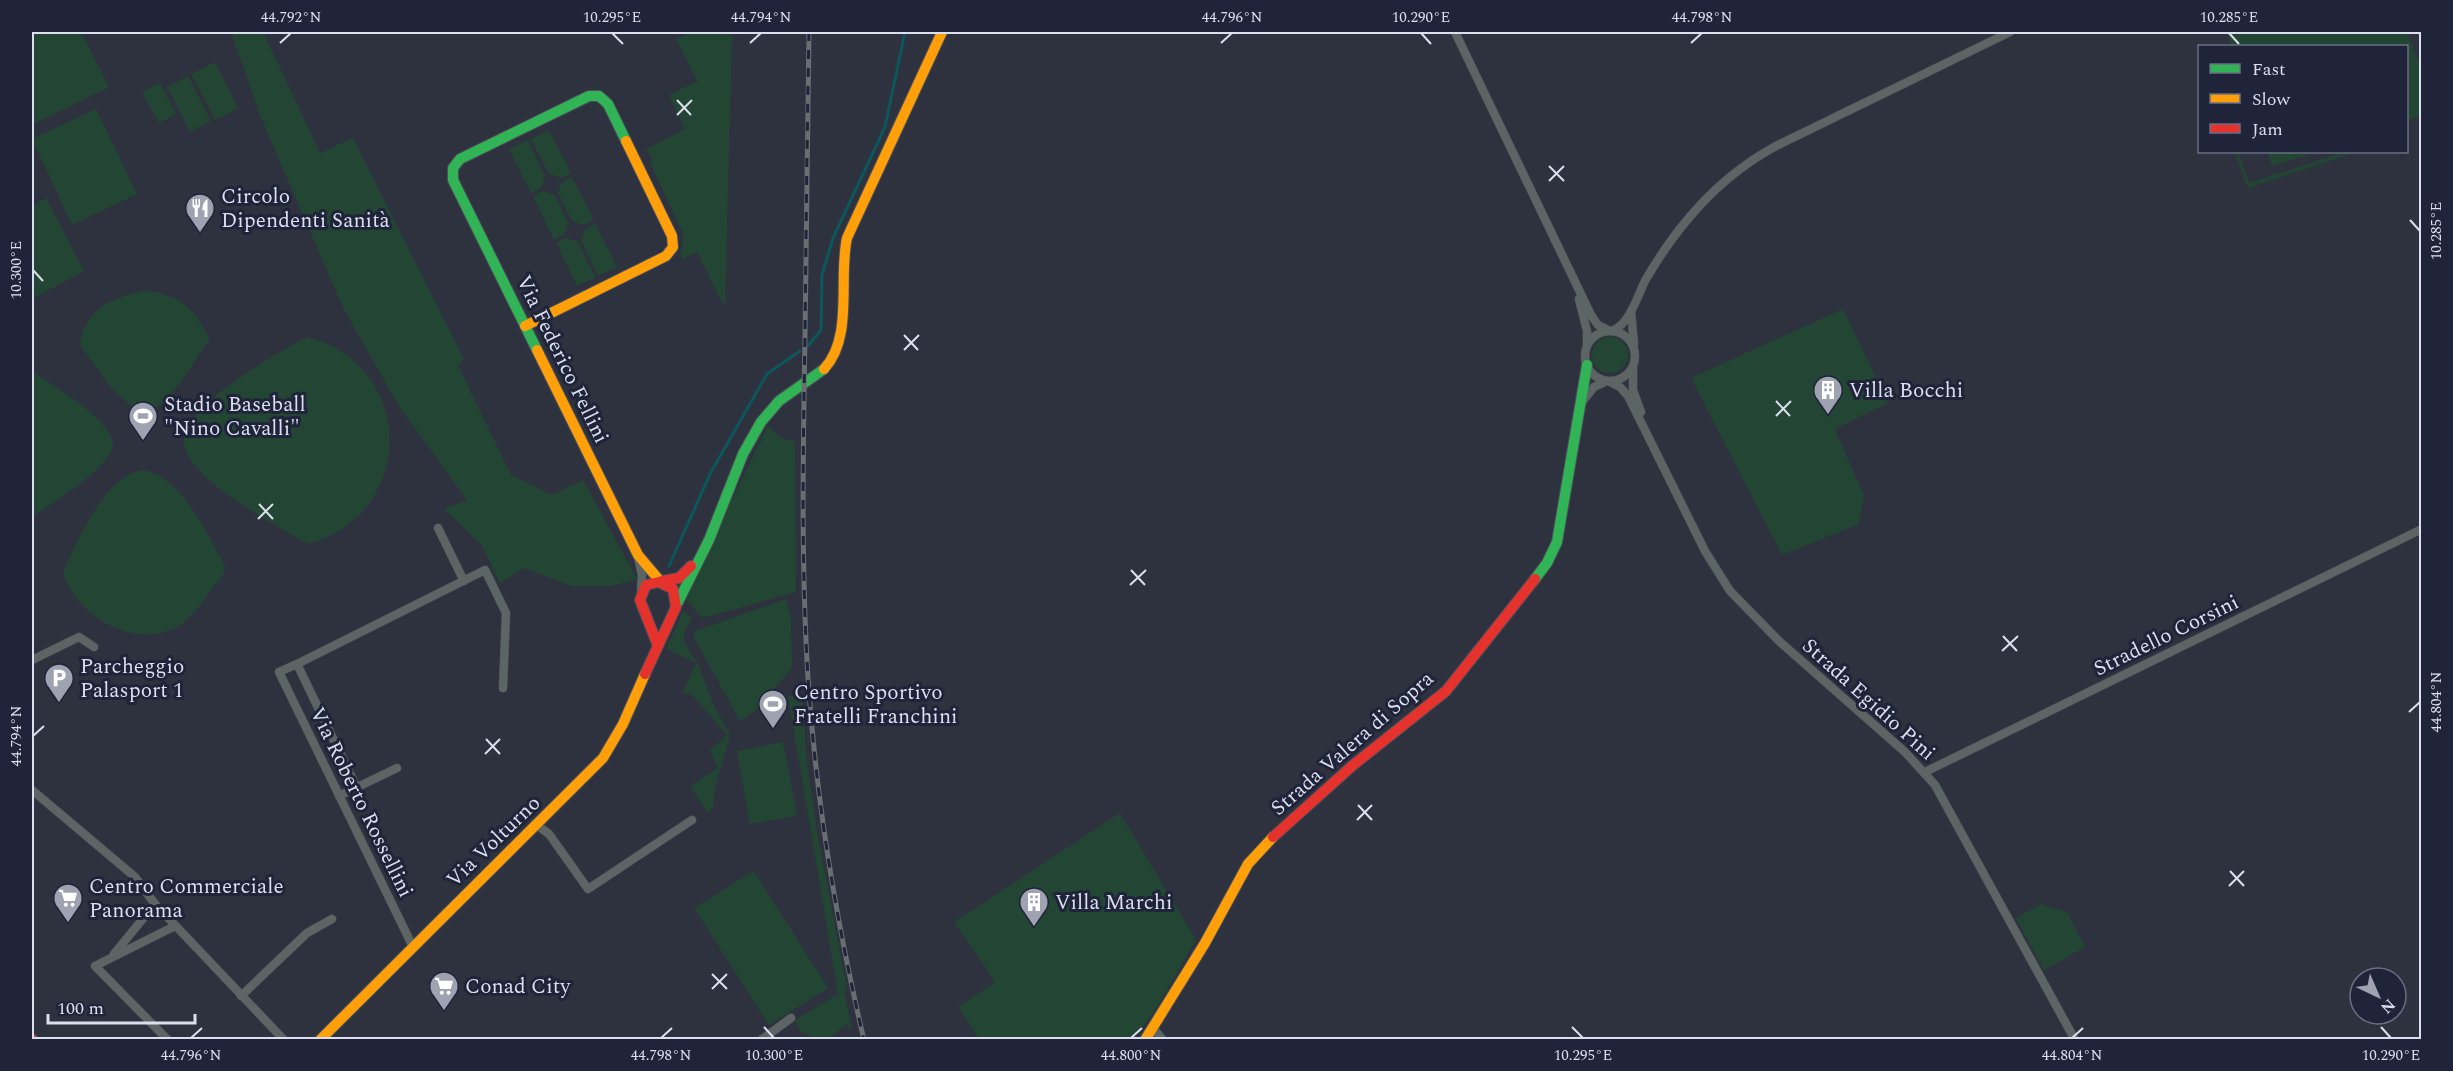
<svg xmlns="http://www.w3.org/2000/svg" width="2453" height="1071" font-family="Spectral,serif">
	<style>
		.green { fill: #234533 }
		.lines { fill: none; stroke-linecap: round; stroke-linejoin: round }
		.stream { stroke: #0c575c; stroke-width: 3 }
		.street-casing { stroke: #4b4f59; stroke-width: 9 }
		.fast-casing { stroke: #4b4f59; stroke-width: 12 }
		.slow-casing { stroke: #4b4f59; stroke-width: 12 }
		.jam-casing { stroke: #4b4f59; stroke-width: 12 }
		.street { stroke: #5d6564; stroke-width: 8 }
		.fast { stroke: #30b455; stroke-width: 10 }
		.slow { stroke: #ff9f0a; stroke-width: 10 }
		.jam { stroke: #e5322d; stroke-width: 10 }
		.rail-casing { stroke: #686e71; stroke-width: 5 }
		.rail { stroke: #1f243a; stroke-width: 3; stroke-dasharray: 9; stroke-linecap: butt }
		.ticks { fill: none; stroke: #dbdfee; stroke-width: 2 }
		.labels { text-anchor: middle; stroke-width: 6; stroke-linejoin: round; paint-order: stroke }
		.poi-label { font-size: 21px; fill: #dbdfee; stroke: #1f243a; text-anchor: start }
		.street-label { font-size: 21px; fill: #dbdfee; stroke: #1f243a }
		.neatline { fill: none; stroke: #dbdfee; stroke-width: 2 }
		.ticks-label { font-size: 15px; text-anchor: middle; fill: #dbdfee }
	</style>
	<rect width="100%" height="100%" fill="#2e323f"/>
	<path class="green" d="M32,32H81L109,87L32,125Z
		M231,32H263L320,153L353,138L464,359L458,365L511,475L552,495L583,480L637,579L612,586H571L524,568L500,583L481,544L444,509L467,500L400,408L344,310L261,118Z
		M691,32H732L725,308L697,252L682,259L680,254L684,235L651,165L652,158L646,149L685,129L669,95L697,81L676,39Z
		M2227,33L2407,32L2421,68V116L2407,121L2406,46H2232Z
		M215,62L238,108L215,120L191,74Z
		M188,76L211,121L190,132L167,87Z
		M160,83L176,114L159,123L142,92Z
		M96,109L137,194L72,225L32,139Z
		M549,130L571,173L561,178L549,174L531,139Z
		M528,140L545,176L541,188L531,193L509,149Z
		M2234,152H2238L2249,183L2344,152H2356L2248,188Z
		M2267,152H2316L2272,166Z
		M572,177L594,220L584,225L572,221L558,193L562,182Z
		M543,191L555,195L568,223L564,235L554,240L533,196Z
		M46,198L84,271L32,299V206Z
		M595,224L617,267L598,276L581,241L585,229Z
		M566,238L578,242L595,277L577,286L556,243Z
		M149,291C183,296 195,311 210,339C191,362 171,410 140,414L111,388L80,345C84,308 116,295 149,291Z
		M1843,309L1888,403L1835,429L1864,496L1859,524L1782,555L1691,378Z
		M307,337C416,364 418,514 308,544C279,527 184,478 184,441C183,405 278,353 307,337Z
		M1592 355a18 18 0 1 1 36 0a18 18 0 1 1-36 0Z
		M32,371C49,383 113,421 113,443C113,467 52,503 33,516Z
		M768,426L781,438L795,441L796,592L703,618L686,600L689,586Z
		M143,470C181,475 209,537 226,568L222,576C210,590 198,611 183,623C140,654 75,617 63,572C78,540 104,476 143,470Z
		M786,599L791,618L792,668L756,710L740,721L693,636L695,631Z
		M683,611L692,618L684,632V642L698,664L714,706L730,735L714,791L713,807L708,813L690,786L718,768L710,750L727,735L693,696L683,692L696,663L666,649Z
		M802,694L807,764L818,837L847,989L844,991L852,1031L846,1024L829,1039H812L806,1033L802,1034L794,1021L838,994L788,696Z
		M783,742L797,816L750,824L737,751Z
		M1120,813L1196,940L1153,1014L1132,1039H979L958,1007L995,982L954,922Z
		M754,871L828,988L769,1025L694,908Z
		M2041,904L2067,912L2085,947L2044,970L2016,918Z"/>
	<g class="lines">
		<path class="stream" d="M808,346L821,330L822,275L833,238L885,127L905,32
			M669,566L710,474L767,374L800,351"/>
		<g class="street-casing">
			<path id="street" d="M1455,32L1591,315L1598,325L1610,331
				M1579,299L1587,331V345
				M1631,311L1634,344
				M1585 356a25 25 0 1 1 50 0a25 25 0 1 1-50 0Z
				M1612,331C1631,323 1637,296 1646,279C1679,223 1719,177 1776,146L2010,32
				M1633,368V390L1641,412
				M1608,381L1620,387L1628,396L1705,551L1730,591L1780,642L1905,752L1935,785L2075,1040
				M1582,402L1594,387L1607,381
				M438,528L464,581
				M638,557L642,575L641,589
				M32,660L79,637L94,647
				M297,664L279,672L413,947
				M1925,772L2422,529
				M357,788L297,664L485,570L506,613L503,688
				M32,790L135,877L155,904L284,1040
				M339,796L397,768
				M538,826L549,834L588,889L692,820
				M114,954L155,904
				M241,996L307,933L332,919
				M1153,1028L1163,1040
				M168,1040L95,966L175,926
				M761,1040L791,1018"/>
		</g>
		<g class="fast-casing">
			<path id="fast" d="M537,350L453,180V168L460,159L589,96H599L608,104L626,141
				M1535,579L1547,563L1557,542L1587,365
				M678,602L709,540L743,454L761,422L779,401L824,369"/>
		</g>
		<g class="slow-casing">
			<path id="slow" d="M525,326L666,256L673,247L672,236L626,141
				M537,350L638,555L660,581
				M824,369C854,337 838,278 847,238L942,32
				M320,1040L603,758L623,724L645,674
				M1145,1040L1205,943L1248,864L1273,837"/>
		</g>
		<g class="jam-casing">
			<path id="jam" d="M662,581L679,578L691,566
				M645,674L676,607L673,589L659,582L646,585L640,600L658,646
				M1273,837L1352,766L1446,691L1535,579
				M32,1039V1040"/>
		</g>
		<use href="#street" class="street"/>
		<use href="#fast" class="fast"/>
		<use href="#slow" class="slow"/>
		<use href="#jam" class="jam"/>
		<g class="rail-casing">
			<path id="rail" d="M809,32C807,133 806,235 805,337C803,451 801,564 808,678C816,800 836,921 864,1040"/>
		</g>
		<use href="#rail" class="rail"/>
	</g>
	<path class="ticks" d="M612,33L623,44M1421,33L1431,44M2229,33L2239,44M280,43L291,33M750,43L761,33M1221,43L1232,33M1691,43L1702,33M677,100L691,115M677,115L692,100M1549,166L1564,181M1549,181L1564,166M2410,220L2420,231M33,270L43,281M904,335L918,350M904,350L919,335M1776,401L1790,416M1776,416L1791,401M259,504L273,519M258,519L273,504M1131,570L1145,585M1130,585L1146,570M2003,636L2017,651M2002,651L2018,636M2409,712L2420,702M33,736L44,726M486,739L500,754M485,754L500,739M1358,805L1372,820M1357,820L1372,805M2230,871L2244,886M2229,886L2244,871M712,974L727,989M712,989L727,974M764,1027L774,1038M1572,1027L1583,1038M2381,1027L2391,1038M191,1038L202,1028M661,1038L672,1028M1131,1038L1142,1028M2072,1038L2083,1028"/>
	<defs>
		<g id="restaurant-pin" transform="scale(1.5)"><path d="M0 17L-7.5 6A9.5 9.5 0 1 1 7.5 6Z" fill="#9ea2b1" stroke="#1f243a"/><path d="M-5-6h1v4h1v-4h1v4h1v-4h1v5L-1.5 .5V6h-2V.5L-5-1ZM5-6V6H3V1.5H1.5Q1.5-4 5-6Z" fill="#fff"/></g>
		<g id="building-pin" transform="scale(1.5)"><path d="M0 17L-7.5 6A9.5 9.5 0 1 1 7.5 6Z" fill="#9ea2b1" stroke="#1f243a"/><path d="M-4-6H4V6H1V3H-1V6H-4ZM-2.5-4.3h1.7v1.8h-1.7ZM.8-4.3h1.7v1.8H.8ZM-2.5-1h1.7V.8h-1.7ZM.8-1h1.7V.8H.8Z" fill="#fff"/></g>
		<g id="stadium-pin" transform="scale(1.5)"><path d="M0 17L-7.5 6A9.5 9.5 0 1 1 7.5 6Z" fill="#9ea2b1" stroke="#1f243a"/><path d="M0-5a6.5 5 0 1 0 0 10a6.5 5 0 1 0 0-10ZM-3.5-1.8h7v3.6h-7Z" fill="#fff"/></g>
		<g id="parking-pin" transform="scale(1.5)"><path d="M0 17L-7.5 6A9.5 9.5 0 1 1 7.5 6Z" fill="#9ea2b1" stroke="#1f243a"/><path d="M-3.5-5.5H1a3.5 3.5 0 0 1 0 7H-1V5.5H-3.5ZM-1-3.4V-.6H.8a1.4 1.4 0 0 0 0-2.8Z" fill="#fff"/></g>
		<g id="supermarket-pin" transform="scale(1.5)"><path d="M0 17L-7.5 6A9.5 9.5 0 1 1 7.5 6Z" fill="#9ea2b1" stroke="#1f243a"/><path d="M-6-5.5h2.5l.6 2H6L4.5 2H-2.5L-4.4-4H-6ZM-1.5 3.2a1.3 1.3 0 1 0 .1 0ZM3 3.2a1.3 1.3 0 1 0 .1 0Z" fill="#fff"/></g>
	</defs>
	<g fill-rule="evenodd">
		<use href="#restaurant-pin" x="200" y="208"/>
		<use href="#building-pin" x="1828" y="390"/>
		<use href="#stadium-pin" x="143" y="416"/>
		<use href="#parking-pin" x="59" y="678"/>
		<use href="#stadium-pin" x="773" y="704"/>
		<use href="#supermarket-pin" x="68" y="898"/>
		<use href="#building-pin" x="1034" y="902"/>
		<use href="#supermarket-pin" x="444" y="986"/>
	</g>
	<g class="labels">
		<g class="poi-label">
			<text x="221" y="203">Circolo<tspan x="221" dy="24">Dipendenti Sanità</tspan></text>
			<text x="1849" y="397">Villa Bocchi</text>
			<text x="164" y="411">Stadio Baseball<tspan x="164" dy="24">"Nino Cavalli"</tspan></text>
			<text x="80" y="673">Parcheggio<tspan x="80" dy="24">Palasport 1</tspan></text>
			<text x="794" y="699">Centro Sportivo<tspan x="794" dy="24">Fratelli Franchini</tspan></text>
			<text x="89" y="893">Centro Commerciale<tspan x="89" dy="24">Panorama</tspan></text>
			<text x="1055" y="909">Villa Marchi</text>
			<text x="465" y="993">Conad City</text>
		</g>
		<g class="street-label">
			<text transform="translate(563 359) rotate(64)" y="7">Via Federico Fellini</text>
			<text transform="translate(2166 635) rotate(-26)" y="7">Stradello Corsini</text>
			<text transform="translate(1869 699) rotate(42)" y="7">Strada Egidio Pini</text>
			<text transform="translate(1352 743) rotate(-41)" y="7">Strada Valera di Sopra</text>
			<text transform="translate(362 802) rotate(64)" y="7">Via Roberto Rossellini</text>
			<text transform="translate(493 841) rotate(-44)" y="7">Via Volturno</text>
		</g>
	</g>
	<rect width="2453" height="1071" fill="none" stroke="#1f243a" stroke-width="66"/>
	<rect x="2198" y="45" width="210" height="108" fill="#1f243a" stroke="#6a6f82" stroke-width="1.5"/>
	<rect x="2210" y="64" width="30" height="9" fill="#30b455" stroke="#6a6f82" stroke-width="1.5"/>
	<text x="2252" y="75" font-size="18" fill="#dbdfee">Fast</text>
	<rect x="2210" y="94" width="30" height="9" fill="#ff9f0a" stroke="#6a6f82" stroke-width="1.5"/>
	<text x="2252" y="105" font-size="18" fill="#dbdfee">Slow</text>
	<rect x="2210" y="124" width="30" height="9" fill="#e5322d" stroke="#6a6f82" stroke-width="1.5"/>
	<text x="2252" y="135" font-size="18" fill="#dbdfee">Jam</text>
	<g transform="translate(2378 996) rotate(136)"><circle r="28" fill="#1f243a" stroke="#6a6f82" stroke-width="1.5"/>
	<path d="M0-4.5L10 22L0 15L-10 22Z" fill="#9ea2b1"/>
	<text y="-9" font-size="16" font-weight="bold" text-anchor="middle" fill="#dbdfee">N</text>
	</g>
	<path d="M48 1014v9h147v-9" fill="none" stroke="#dbdfee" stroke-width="3"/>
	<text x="57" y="1014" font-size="18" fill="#dbdfee" stroke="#1f243a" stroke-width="4.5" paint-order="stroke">100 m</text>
	<rect x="33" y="33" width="2387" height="1005" class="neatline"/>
	<g class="ticks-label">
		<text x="291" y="22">44.792°N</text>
		<text x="612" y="22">10.295°E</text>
		<text x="761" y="22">44.794°N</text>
		<text x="1232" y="22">44.796°N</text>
		<text x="1421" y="22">10.290°E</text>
		<text x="1702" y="22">44.798°N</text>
		<text x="2229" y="22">10.285°E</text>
		<text transform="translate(2436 231) rotate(-90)" y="5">10.285°E</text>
		<text transform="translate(16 270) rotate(-90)" y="5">10.300°E</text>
		<text transform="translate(2436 702) rotate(-90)" y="5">44.804°N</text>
		<text transform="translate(16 736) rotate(-90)" y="5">44.794°N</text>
		<text x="191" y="1060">44.796°N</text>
		<text x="661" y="1060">44.798°N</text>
		<text x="774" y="1060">10.300°E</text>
		<text x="1131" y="1060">44.800°N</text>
		<text x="1583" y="1060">10.295°E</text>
		<text x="2072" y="1060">44.804°N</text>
		<text x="2391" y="1060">10.290°E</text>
	</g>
</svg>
